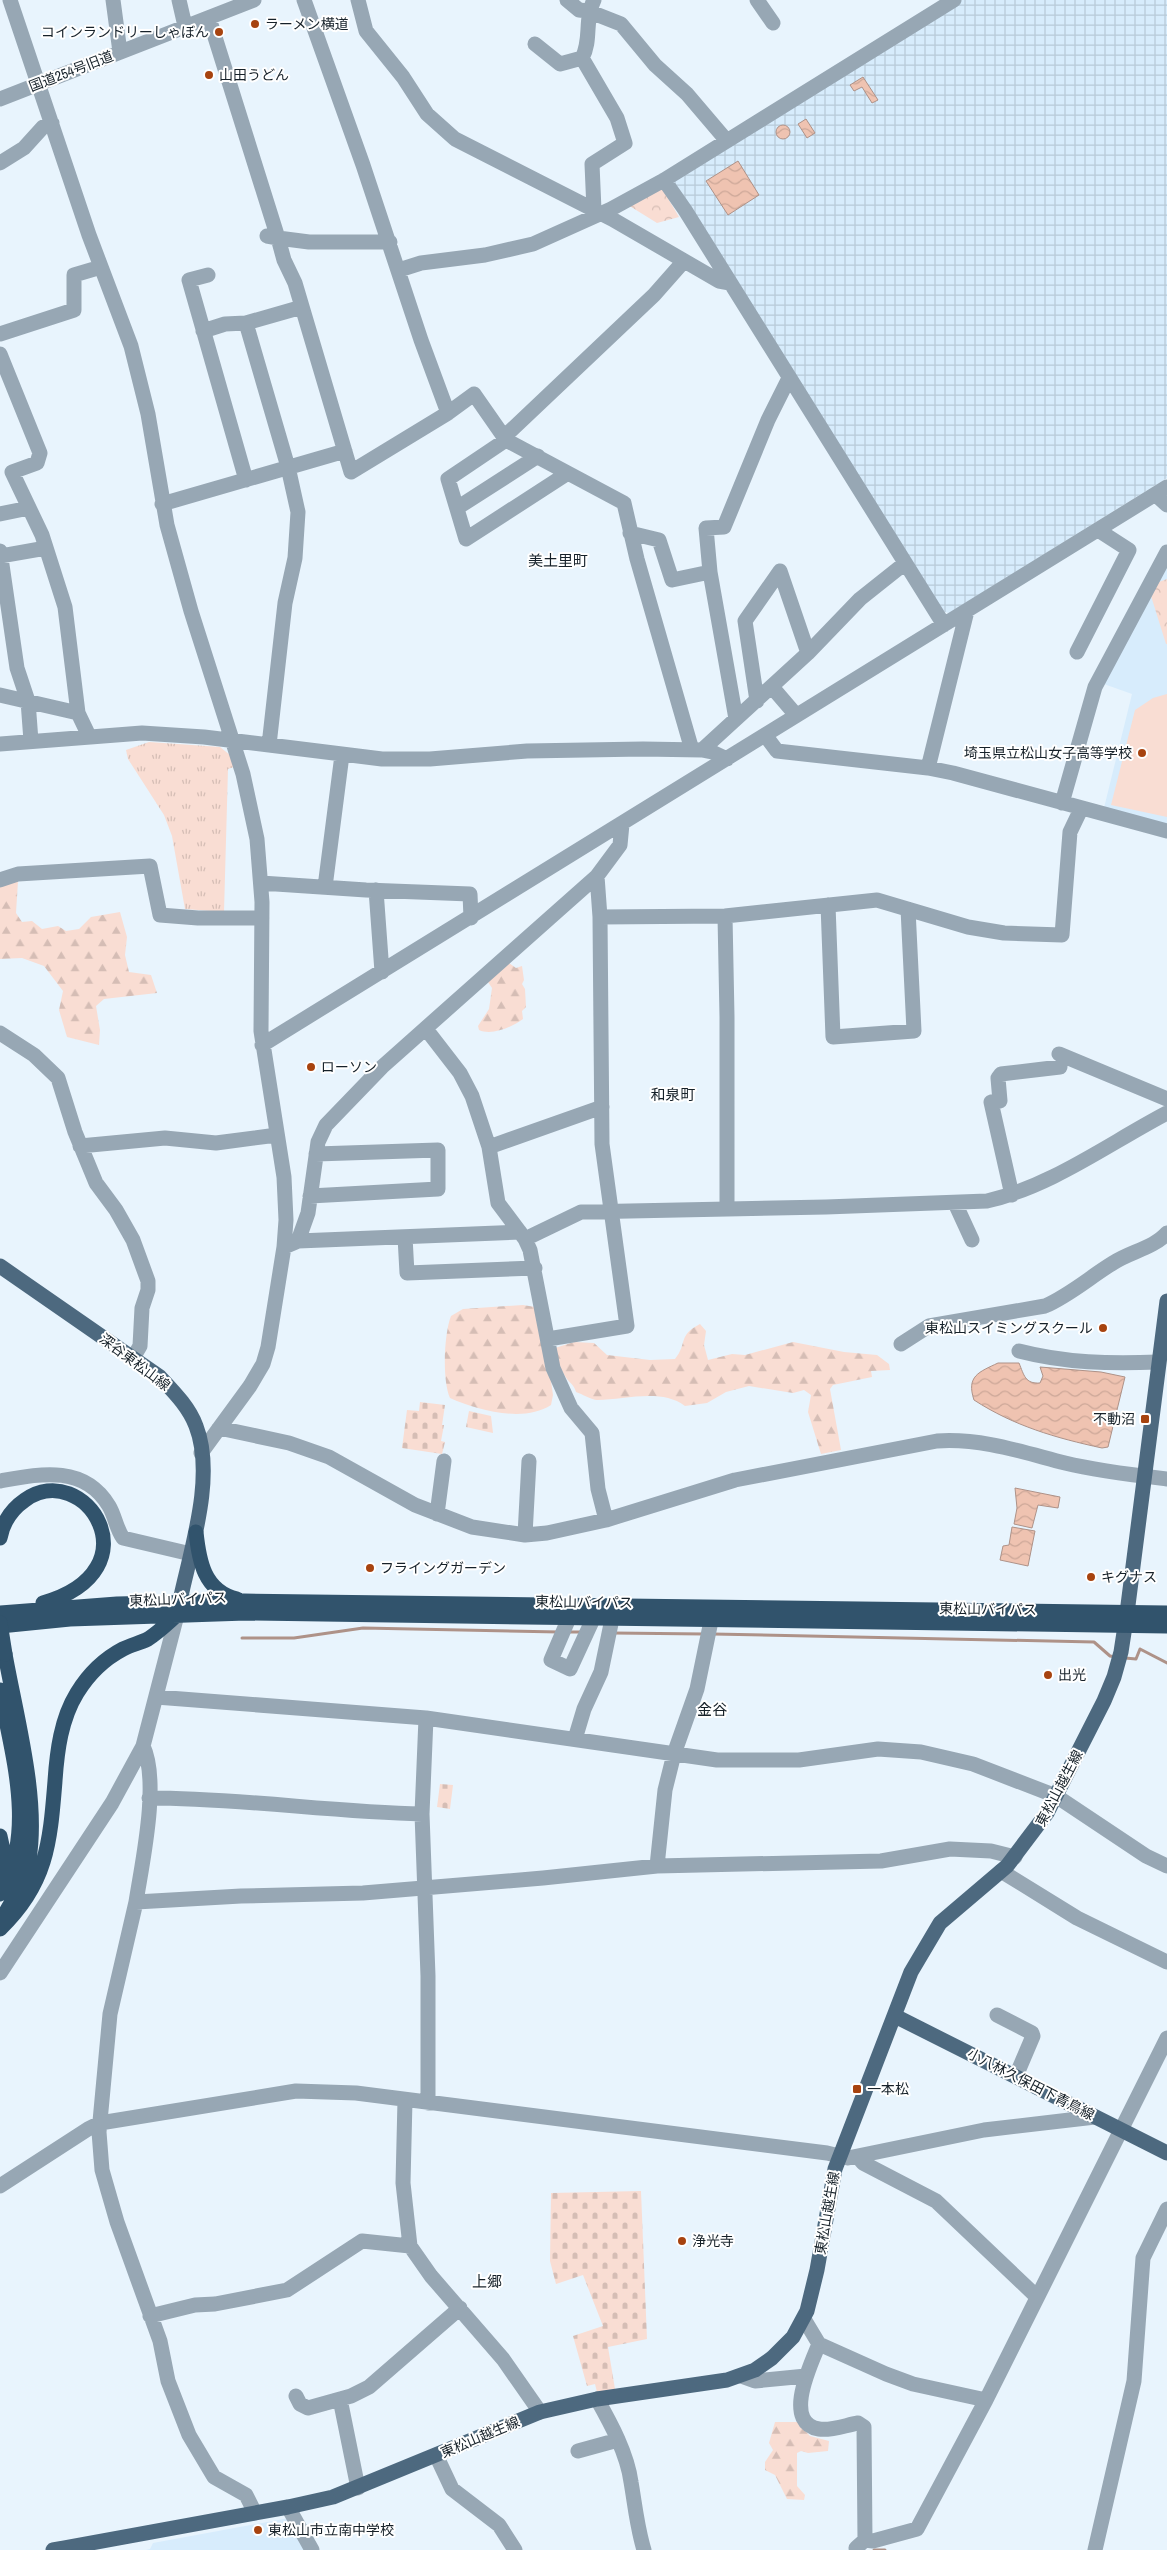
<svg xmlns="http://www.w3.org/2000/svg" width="1167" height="2550" font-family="'Archivo Narrow','Noto Sans JP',sans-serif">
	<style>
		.built { fill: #d7ecfc }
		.industrial { fill: url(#industrial-grid) }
		.grass { fill: url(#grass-tufts) }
		.forest { fill: url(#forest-firs) }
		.cemetery { fill: url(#cemetery-stones) }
		.park { fill: url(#park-crowns) }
		.pitch { fill: #f9ddd3 }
		.water { fill: url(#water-waves); stroke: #ae9288 }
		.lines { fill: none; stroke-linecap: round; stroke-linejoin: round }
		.stream { stroke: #ae9288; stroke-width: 3 }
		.minor { stroke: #97a7b4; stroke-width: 15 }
		.major { stroke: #4d697f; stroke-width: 15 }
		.highway { stroke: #31536c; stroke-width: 15 }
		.highway-bridge { stroke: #31536c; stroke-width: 15 }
		.poi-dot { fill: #a7430f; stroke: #fff; stroke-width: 2 }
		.labels { text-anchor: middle; stroke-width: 4; stroke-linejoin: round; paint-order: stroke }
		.poi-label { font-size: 14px; fill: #162129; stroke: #fff; text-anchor: start }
		.street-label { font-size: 14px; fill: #162129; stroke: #fff }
		.neighbourhood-label { font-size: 15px; fill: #162129; stroke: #fff }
	</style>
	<defs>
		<pattern id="industrial-grid" width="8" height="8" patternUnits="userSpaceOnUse" patternTransform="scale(1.25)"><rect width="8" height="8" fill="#d7ecfc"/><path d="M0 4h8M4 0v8" fill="none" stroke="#b8cad8"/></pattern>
		<pattern id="grass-tufts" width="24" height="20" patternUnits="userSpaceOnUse" patternTransform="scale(1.25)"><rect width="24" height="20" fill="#f9ddd3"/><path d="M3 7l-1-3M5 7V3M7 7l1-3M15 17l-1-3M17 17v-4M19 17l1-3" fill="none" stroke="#d5bdb5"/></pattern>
		<pattern id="forest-firs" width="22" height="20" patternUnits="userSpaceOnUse" patternTransform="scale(1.25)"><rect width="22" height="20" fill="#f9ddd3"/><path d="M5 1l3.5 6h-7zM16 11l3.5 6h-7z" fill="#d5bdb5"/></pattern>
		<pattern id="cemetery-stones" width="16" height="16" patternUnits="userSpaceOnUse" patternTransform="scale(1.25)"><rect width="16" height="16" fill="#f9ddd3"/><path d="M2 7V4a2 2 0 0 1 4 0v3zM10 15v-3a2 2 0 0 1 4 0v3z" fill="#d5bdb5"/></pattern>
		<pattern id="park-crowns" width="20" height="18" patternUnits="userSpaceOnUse" patternTransform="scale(1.25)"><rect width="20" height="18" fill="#f9ddd3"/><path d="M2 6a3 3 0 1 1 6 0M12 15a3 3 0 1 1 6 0" fill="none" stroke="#d5bdb5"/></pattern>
		<pattern id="water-waves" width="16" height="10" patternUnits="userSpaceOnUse" patternTransform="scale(1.25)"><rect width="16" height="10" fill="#efc3b1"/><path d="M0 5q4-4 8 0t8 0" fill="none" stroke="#cca798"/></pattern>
	</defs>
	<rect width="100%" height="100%" fill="#e8f4fd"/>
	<path class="built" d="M1167,562V828L1103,812L1132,694L1101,683Z
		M289,2518L307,2550H146L150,2549L153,2543Z"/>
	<path class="industrial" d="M961,0H1167V478L949,613L941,611L669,180Z"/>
	<path class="grass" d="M149,742L220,747L230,755L234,767L228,769L224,912L185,909L172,836L164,815L128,759L126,750Z"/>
	<path class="forest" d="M18,881L16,913L22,922L32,921L42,929L58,926L66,931L79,929L91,917L120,912L127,937L125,955L129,972L151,975L157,993L104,999L96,1006L100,1030L99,1045L67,1037L59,1010L63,991L44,966L22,958L0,959V884Z
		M509,963L516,968L522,966L524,980L522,984L525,989L526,1007L522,1011L523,1019C512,1027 492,1036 479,1030L478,1026L489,1009L492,988L488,982Z
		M523,1305L535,1307L549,1367L553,1395L551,1405C524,1423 477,1410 450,1398C442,1380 444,1334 451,1316L463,1309Z
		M700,1324L706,1331L704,1345L708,1360L732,1354L745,1355L793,1342L844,1352L877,1355L889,1364L890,1370L871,1371L872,1377L833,1385L830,1389L841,1450L821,1454L808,1412L811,1395L804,1390L793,1393L749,1386L726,1392L707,1403L685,1406C661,1388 625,1400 597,1400C592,1400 582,1394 576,1392C574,1385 571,1384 567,1379C560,1369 557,1359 555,1348L574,1342L594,1343L607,1355L650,1360L675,1359C688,1343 677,1336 700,1324Z
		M775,2422H797L810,2436L829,2441L828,2451L808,2453L801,2451L797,2453V2486L805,2495L804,2500L787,2499L775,2475L765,2470V2462L773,2450L769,2443Z"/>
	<path class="cemetery" d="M420,1402L445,1405L442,1425H444L441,1441L445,1442L442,1454L402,1448L407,1410L419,1411Z
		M469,1411L491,1416L493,1433L466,1427Z
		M440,1784L453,1785L450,1809L437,1807Z
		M641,2191L647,2339L608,2347L615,2389L597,2392L595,2384L587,2386L573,2336L603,2326L583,2275L556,2284L550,2261L551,2193Z"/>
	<path class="park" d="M656,189L663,190L679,217L657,223L628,205Z
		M1167,579V644H1166L1151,596L1159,582Z"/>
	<path class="pitch" d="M1167,594V621L1159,596Z
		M1167,694V817L1111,805L1135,710L1153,698Z"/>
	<path class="water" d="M863,77L878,100L872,103L862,87L854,91L850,85Z
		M806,119L815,133L807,138L798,124Z
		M776 132a7 7 0 1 1 14 0a7 7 0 1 1-14 0Z
		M738,161L759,195L728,215L706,181Z
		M998,1363H1019C1024,1375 1025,1384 1040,1383L1043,1376L1040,1367L1101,1372L1125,1377L1108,1447L1102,1448C1056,1438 1014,1426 974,1400C966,1376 979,1372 998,1363Z
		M1015,1488L1060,1497L1058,1508L1038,1505L1032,1528L1014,1524L1017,1508Z
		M1012,1527L1035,1531L1028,1566L1000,1560L1003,1546L1009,1545Z"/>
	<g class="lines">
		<path class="stream" d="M568,1632H582
			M613,1633L704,1634
			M713,1634L1094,1642L1110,1656L1116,1657
			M242,1638H294L363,1628L559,1632
			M1125,1658L1136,1659L1140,1649L1167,1663
			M874,2550H885"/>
		<path class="minor" d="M10,0L89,235L131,346L148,414L167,525L191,611L243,774L257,839L262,902L261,1031L284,1177L286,1220L284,1247L268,1347L263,1364L250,1386L201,1453
			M113,0L120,52
			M179,0L185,26
			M304,0L363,165L421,340L448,413
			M358,0L366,31L403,77L427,114L455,139L612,219L719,281L730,283
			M567,0L579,10L588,11L621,24L655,65L687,94L727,141
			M757,0L773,23
			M209,18L278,238L309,242H390
			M535,44L560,64L582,58
			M0,99L254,0
			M0,163L24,148L43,127L52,123
			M664,180L685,210L944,625
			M594,210L592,164L625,143L617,118L582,58C592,40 584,19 594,0
			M267,236L278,238L284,260L295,283L351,472L448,413L474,394L506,440L624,503L637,559L692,750
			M399,270L421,263L485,255L533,244L611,209L664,180L954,0
			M208,275L189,280L246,480
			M246,323L288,467L298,512L295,558L285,603L269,745
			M203,331L225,324L246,323L302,307
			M0,334L74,310V275L101,267
			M0,354L40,453L37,463L12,472L42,535L65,607L78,713
			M504,437L654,295L684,261
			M506,440L448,479L466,539L568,473
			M1156,495L1167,505
			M162,504L345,451
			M457,508L538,456
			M0,514L29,508
			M630,533L659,540L672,580L710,572
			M0,551L17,668L28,701L31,741
			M0,556L46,548
			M1077,652L1129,550L1098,530
			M772,687L796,715
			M0,695L78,713L89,736
			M757,701L745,621L780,571L808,653
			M736,719L710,572L706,528L724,527L768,420L789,378
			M765,735L777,751L928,768L953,773L1167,831
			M0,744L142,733L204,737L382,759H430L527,751L643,749L702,750L712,752L727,759
			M702,750L808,653L860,599L904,564
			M928,768L967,611
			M1062,803L1095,687L1167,552
			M0,880L18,874L150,866L160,915L198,918H262
			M261,883L366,890L470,894L471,918
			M325,887L342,755
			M376,890L382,972
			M828,905L833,1037L914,1031L908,909
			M725,916L727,1017V1209
			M600,917L725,916L877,900L968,927L1004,933L1062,935L1070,832L1081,809
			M426,1029L460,1073L472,1096L489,1147L498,1203L525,1239L530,1250L553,1368L571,1408L592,1433L598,1489L606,1520
			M0,1033L34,1055L58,1078L75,1132L96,1183L116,1210L133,1240L148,1281V1290L142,1308L140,1346L133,1358
			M262,1045L1167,487
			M1059,1054L1167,1099
			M80,1146L165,1138L216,1143L277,1135
			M489,1147L602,1107
			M1012,1195L991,1102L1000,1101L998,1078L1001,1074L1060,1067
			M310,1196L438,1189V1150L316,1154
			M955,1203L972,1240
			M405,1237L407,1273L535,1268
			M525,1239L581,1212L826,1207L987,1201C1052,1186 1108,1144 1167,1113
			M298,1241L520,1232
			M284,1247L298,1241L308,1213L318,1142L326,1125L382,1067L597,876L620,845L622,824
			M548,1339L627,1326L602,1144L600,917L597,876
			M901,1344L929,1326L1045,1306C1070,1295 1090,1277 1113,1263C1129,1252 1154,1248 1167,1233
			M1019,1351C1065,1363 1111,1364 1158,1362
			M219,1428L289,1443L329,1457L415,1505L472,1527L525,1535L547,1533L606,1520L735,1480L937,1441C982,1438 1022,1452 1065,1463C1098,1471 1133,1475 1167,1479
			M0,1481C39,1474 84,1464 109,1506C115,1516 116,1528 123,1538L191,1554
			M437,1514L444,1461
			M525,1535L529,1461
			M569,1618L551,1660L570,1669L593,1619
			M156,1697L426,1718L717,1760H799L878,1749L921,1752L973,1764L1056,1796L1146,1856L1167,1866
			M426,1718L422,1814L428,1976V2103
			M575,1739L584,1709L601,1672L612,1619
			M149,1798C240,1798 331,1812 422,1814
			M657,1866L665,1790L674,1754L697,1689L711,1621
			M1001,1871L1077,1918L1167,1962
			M136,1902C142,1863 160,1782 143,1746
			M0,1973L112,1803L143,1746L177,1615
			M997,2015L1032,2033L1033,2036L1016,2076
			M405,2100L403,2183L410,2246L431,2276L503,2359L540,2412
			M858,2157L863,2163L936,2201L1036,2296
			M0,2186L88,2129L100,2123L296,2091L356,2093L827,2153L848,2158L984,2130L1095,2117
			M150,2316L195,2305L215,2304L287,2290L362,2241L410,2246
			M804,2319L819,2344L886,2374L913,2384L986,2400
			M819,2344C811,2364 782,2423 819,2429C831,2431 846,2425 858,2423L864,2427L865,2540
			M741,2376L755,2381L806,2376
			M296,2396L300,2404L308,2408L351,2396L369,2387L460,2308
			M340,2399L358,2488
			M597,2399C611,2424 627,2453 631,2482C635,2505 637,2527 644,2550
			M578,2451L618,2440
			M436,2455L452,2489L499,2525L515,2550
			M288,2507L312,2550
			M255,2513L246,2495L214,2477L189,2435L168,2381L160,2341L117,2222L102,2170L99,2132L110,2014L136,1902L241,1896L363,1893L543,1878L657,1866L881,1861L950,1849L991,1851L1015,1857
			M856,2548L865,2540L873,2541L917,2529L986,2400L1167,2038
			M1095,2550L1134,2381L1143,2258L1167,2209"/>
		<path class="major" d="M0,1266L160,1377C174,1392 189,1407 196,1426C217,1480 187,1560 177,1615
			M895,2016L1167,2153
			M53,2550L288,2507L333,2497L540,2412L597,2399L727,2380L755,2370L772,2358L793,2337L807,2311L817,2270L835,2169L911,1972L940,1923L1007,1866L1047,1813L1104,1701L1114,1677L1121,1652L1127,1613L1167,1301"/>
		<path class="highway" d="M196,1532C199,1561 204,1591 237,1599
			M0,1538C3,1522 12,1509 25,1500C84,1458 158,1570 43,1603
			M0,1613L117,1604L244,1601L1167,1613
			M0,1626L70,1619L246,1613L1167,1626
			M0,1690C12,1755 37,1833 0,1894
			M0,1836L5,1859L1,1879
			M4,1915C15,1898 25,1879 29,1859C39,1797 16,1716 5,1654
			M0,1929C47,1884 50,1843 55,1781C57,1751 61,1719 77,1693C88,1675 104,1659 123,1649C131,1645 140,1643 148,1639C159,1632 168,1623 177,1615"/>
		<path class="highway-bridge" d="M0,1623L5,1654"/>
	</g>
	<g class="poi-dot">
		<circle cx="255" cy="24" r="5"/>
		<circle cx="219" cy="32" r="5"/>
		<circle cx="209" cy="75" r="5"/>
		<circle cx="1142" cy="753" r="5"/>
		<circle cx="311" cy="1067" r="5"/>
		<circle cx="1103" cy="1328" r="5"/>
		<rect x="1140" y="1414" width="10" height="10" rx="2.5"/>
		<circle cx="370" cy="1568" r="5"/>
		<circle cx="1091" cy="1577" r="5"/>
		<circle cx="1048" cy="1675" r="5"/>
		<rect x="852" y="2084" width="10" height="10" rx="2.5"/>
		<circle cx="682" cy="2241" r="5"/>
		<circle cx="258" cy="2530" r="5"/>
	</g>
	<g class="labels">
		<g class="poi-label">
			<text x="265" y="29">ラーメン横道</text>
			<text x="209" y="37" text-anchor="end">コインランドリーしゃぼん</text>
			<text x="219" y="80">山田うどん</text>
			<text x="1132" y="758" text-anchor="end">埼玉県立松山女子高等学校</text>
			<text x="321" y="1072">ローソン</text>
			<text x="1093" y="1333" text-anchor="end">東松山スイミングスクール</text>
			<text x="1135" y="1424" text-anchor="end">不動沼</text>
			<text x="380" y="1573">フライングガーデン</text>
			<text x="1101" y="1582">キグナス</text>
			<text x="1058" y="1680">出光</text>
			<text x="867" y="2094">一本松</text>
			<text x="692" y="2246">浄光寺</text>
			<text x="268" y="2535">東松山市立南中学校</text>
		</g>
		<g class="street-label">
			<text transform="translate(71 71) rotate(-21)" y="5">国道254号旧道</text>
			<text transform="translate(135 1362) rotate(37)" y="5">深谷東松山線</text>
			<text transform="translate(178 1599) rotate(-2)" y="5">東松山バイパス</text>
			<text transform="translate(584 1602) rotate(1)" y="5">東松山バイパス</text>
			<text transform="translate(988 1609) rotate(1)" y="5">東松山バイパス</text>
			<text transform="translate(1059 1788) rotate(-62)" y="5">東松山越生線</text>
			<text transform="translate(1031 2084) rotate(27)" y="5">小八林久保田下青鳥線</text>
			<text transform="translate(827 2213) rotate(-80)" y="5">東松山越生線</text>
			<text transform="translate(480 2437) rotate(-23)" y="5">東松山越生線</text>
		</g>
		<g class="neighbourhood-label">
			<text x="558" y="566">美土里町</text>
			<text x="673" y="1100">和泉町</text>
			<text x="712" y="1715">金谷</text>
			<text x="487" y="2287">上郷</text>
		</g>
	</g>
</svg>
